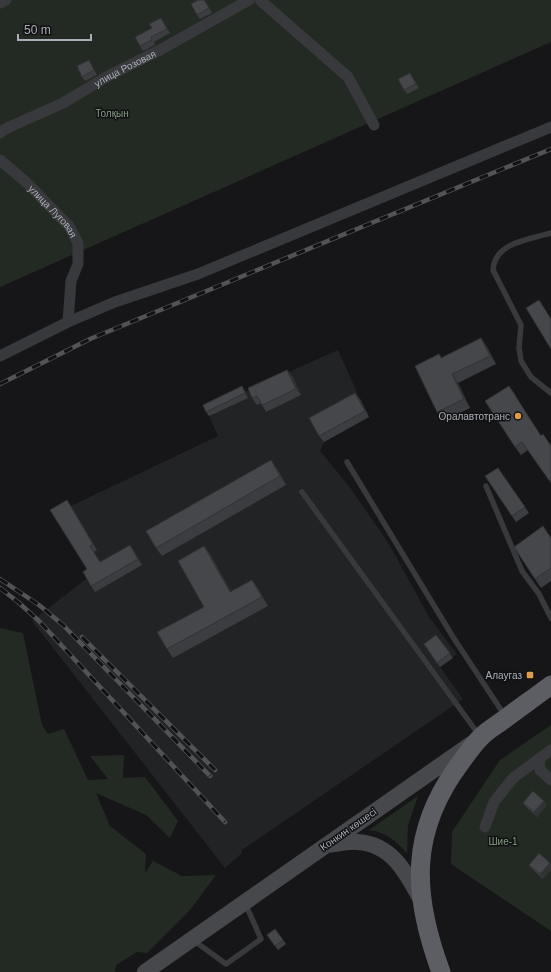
<svg xmlns="http://www.w3.org/2000/svg" width="551" height="972" font-family="Arial,sans-serif">
	<style>
		.built { fill: #222325 }
		.green { fill: #232a23 }
		.lines { fill: none; stroke-linecap: round; stroke-linejoin: round }
		.service { stroke: #38393c; stroke-width: 5.5 }
		.minor { stroke: #38393c; stroke-width: 11 }
		.secondary { stroke: #46484c; stroke-width: 16 }
		.trunk { stroke: #5c5e64; stroke-width: 19 }
		.rail-casing { stroke: #515357; stroke-width: 4.5 }
		.rail { stroke: #111113; stroke-width: 3; stroke-dasharray: 9; stroke-linecap: butt }
		.wall { fill: #3b3d40 }
		.shaded-wall { fill: #303234 }
		.building { fill: #45474a; stroke: #303234 }
		.poi-dot { fill: #de9c48; stroke: #111113; stroke-width: 1.5 }
		.labels { text-anchor: middle; stroke-width: 3; stroke-linejoin: round; paint-order: stroke }
		.street-label { font-size: 10px; fill: #aaafb6; stroke: #111113 }
		.park-label { font-size: 10px; fill: #849f83; stroke: #111113 }
		.poi-label { font-size: 10px; fill: #aaafb6; stroke: #111113; text-anchor: end }
	</style>
	<rect width="100%" height="100%" fill="#161618"/>
	<path class="built" d="M338,350L360,399L369,417L324,442L320,451L349,486L389,544L429,617L457,654L440,667L463,699L242,850V853L225,868L32,621L91,575L55,516L71,506L218,436L206,409Z"/>
	<path class="green" d="M0,0H551V42L0,287Z
		M0,628L23,633L42,725L48,734L64,729L88,780L108,779L90,756L124,755L123,778L145,777L178,821L170,838L146,815L96,793L110,826L146,854L145,873L153,861L182,876L216,875L190,910L147,953L137,952L116,965L115,972H0Z
		M551,725V931L451,864L452,832L500,760Z
		M418,796L408,825L407,853C396,841 386,832 369,830Z"/>
	<g class="lines">
		<path class="service" d="M551,233C528,240 495,242 493,270L521,325L519,348L521,361L531,377L551,393
			M347,462L453,637L505,716
			M486,486L522,571L539,594L551,618
			M302,492L479,735
			M193,940L226,964L261,939L245,903"/>
		<g class="minor">
			<path d="M260,0L348,77L374,125"/>
			<path d="M0,3L6,0"/>
			<path id="s1" d="M0,133L5,129L63,103L110,75L160,50L249,0"/>
			<path id="s2" d="M0,160L27,183L69,226L78,243V264L71,281L68,322"/>
			<path d="M0,356L68,322L115,302L198,274L551,127"/>
			<path d="M539,759L540,770L551,780"/>
			<path d="M485,827L494,802L513,778L551,750"/>
		</g>
		<path class="secondary" d="M327,845C337,844 348,841 358,842C392,844 407,874 421,900
			M145,972L471,744"/>
		<path class="trunk" d="M441,972C412,894 409,831 461,762C467,754 473,745 480,738C486,731 495,726 502,721C518,709 535,697 551,685"/>
		<g class="rail-casing">
			<path id="rail" d="M0,384L90,339L551,149
				M0,579L39,605L63,625L210,776
				M0,588L18,602L39,621L225,822
				M82,637L215,770"/>
		</g>
		<use href="#rail" class="rail"/>
	</g>
	<path class="wall" d="M206,2L212,13L200,19L197,15Z
		M164,22L170,33L154,42L155,45L143,51L140,46Z
		M89,60L97,75L85,81L82,77Z
		M410,73L419,88L407,94L404,90Z
		M481,338L487,347L496,364L458,383L470,408L443,421L437,412L439,354L442,358Z
		M287,370L292,376L301,395L266,412L261,403L257,405L252,398Z
		M242,386L245,391L248,398L209,416L206,412Z
		M509,386L515,394L528,450L521,455L515,447Z
		M360,399L369,417L324,442L319,436Z
		M277,468L286,485L162,556L156,548Z
		M498,468L529,513L516,522L485,476Z
		M67,500L97,550L94,552L100,562L134,551L142,565L95,592L91,586Z
		M551,538V581L541,588L535,579Z
		M204,546L210,554L231,592L252,580L258,588L268,606L173,658L167,649L204,607Z
		M436,635L453,658L440,667L424,644Z
		M523,803L547,805L537,817L526,807Z
		M551,864V870L543,879L532,869L529,865Z
		M275,929L286,944L278,950L267,935Z"/>
	<path class="shaded-wall" d="M161,18L164,22L170,33L167,29Z
		M410,73L413,77L419,88L416,84Z
		M481,338L487,347L496,364L490,356Z
		M287,370L292,376L301,395L296,389Z
		M452,374L458,383L470,408L464,399Z
		M242,386L245,391L248,398L245,393Z
		M355,393L360,399L369,417L365,411Z
		M271,460L277,468L286,485L280,476Z
		M67,500L71,506L97,550L93,544Z
		M130,545L134,551L142,565L138,559Z
		M204,546L210,554L236,600L230,592Z
		M252,580L258,588L268,606L262,597Z
		M544,801L547,805L537,817L534,812Z
		M550,863L551,870L543,879L540,874Z"/>
	<path class="building" d="M198,0H204L209,8L197,15L191,4Z
		M161,18L167,29L151,37L152,40L140,46L135,37L152,28L149,24Z
		M89,60L94,70L82,77L77,66Z
		M410,73L416,84L404,90L398,79Z
		M539,300L551,319V349L526,308Z
		M481,338L490,356L452,374L464,399L437,412L415,366L439,354L441,358Z
		M287,370L296,389L262,405L257,396L252,398L248,388Z
		M242,386L245,393L206,412L203,405Z
		M509,386L541,436L543,434L551,446V483L522,442L515,447L485,401Z
		M355,393L365,411L319,436L309,418Z
		M271,460L280,476L156,548L146,531Z
		M498,468L525,507L512,516L485,476Z
		M67,500L93,544L90,546L100,562L130,545L138,559L91,586L83,572L87,569L50,510Z
		M543,526L551,538V568L535,579L514,547Z
		M204,546L230,592L252,580L262,597L167,649L157,632L204,607L178,561Z
		M436,635L450,653L437,663L424,644Z
		M533,791L544,801L534,812L523,803Z
		M539,853L550,863L540,874L529,865Z
		M275,929L283,940L275,946L267,935Z"/>
	<g class="poi-dot">
		<circle cx="518" cy="416" r="4"/>
		<rect x="526" y="671" width="8" height="8" rx="2"/>
	</g>
	<g class="labels">
		<g class="street-label">
			<text dy="4" stroke="none"><textPath href="#s1" startOffset="141">улица Розовая</textPath></text>
			<text dy="4" stroke="none"><textPath href="#s2" startOffset="74">улица Луговая</textPath></text>
			<text transform="translate(348 829) rotate(-35)" y="4">Конкин көшесі</text>
		</g>
		<g class="park-label">
			<text x="112" y="117">Толқын</text>
			<text x="503" y="845">Шие-1</text>
		</g>
		<g class="poi-label">
			<text x="510" y="420">Оралавтотранс</text>
			<text x="522" y="679">Алаугаз</text>
		</g>
	</g>
	<path d="M18 34v6h73v-6" fill="none" stroke="#aaafb6" stroke-width="2"/>
	<text x="24" y="34" font-size="12" fill="#aaafb6" stroke="#111113" stroke-width="3" paint-order="stroke">50 m</text>
</svg>
